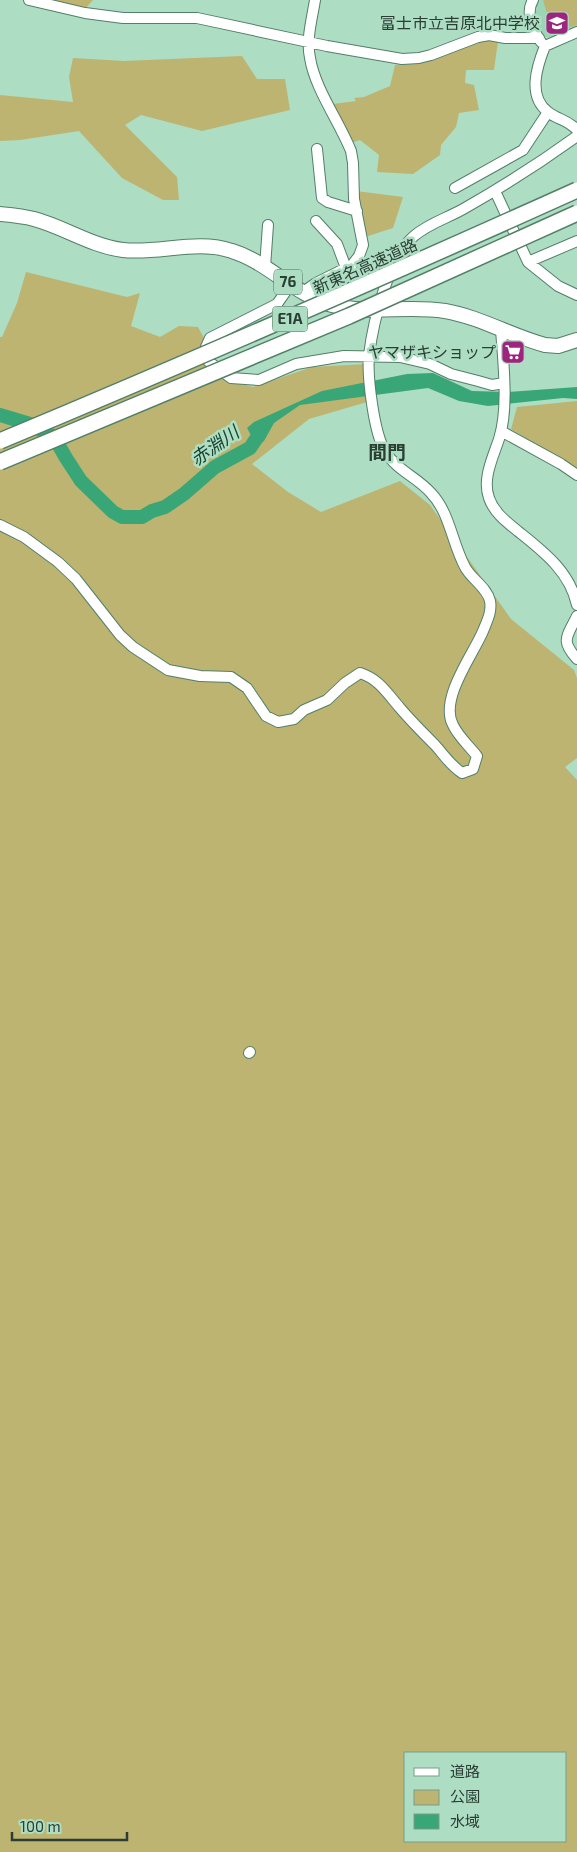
<svg xmlns="http://www.w3.org/2000/svg" width="577" height="1852" font-family="'Exo 2','Noto Sans JP',sans-serif">
	<style>
		.built { fill: #9bd4b6 }
		.green { fill: #bdb471; fill-rule: evenodd }
		.water { fill: #39a677 }
		.lines { fill: none; stroke-linecap: round; stroke-linejoin: round }
		.river { stroke: #39a677; stroke-width: 14 }
		.minor-casing { stroke: #527f68; stroke-width: 12 }
		.major-casing { stroke: #527f68; stroke-width: 16 }
		.minor { stroke: #fff; stroke-width: 10 }
		.major { stroke: #fff; stroke-width: 14 }
		.highway-bridge-casing { stroke: #527f68; stroke-width: 18; stroke-linecap: butt }
		.highway-bridge { stroke: #fff; stroke-width: 15 }
		.labels { text-anchor: middle; stroke-width: 5; stroke-linejoin: round; paint-order: stroke }
		.shield { fill: #adddc3; stroke: #516e5f; stroke-width: 1 }
		.shield-label { font-size: 15px; font-weight: bold; fill: #2a3e34 }
		.poi-label { font-size: 16px; fill: #2a3e34; stroke: #adddc3; text-anchor: end }
		.street-label { font-size: 16px; fill: #2a3e34; stroke: #adddc3 }
		.water-label { font-size: 18px; font-style: italic; fill: #184430; stroke: #adddc3 }
		.quarter-label { font-size: 19px; font-weight: bold; fill: #2a3e34; stroke: #adddc3 }
	</style>
	<rect width="100%" height="100%" fill="#adddc3"/>
	<path class="built" d="M538,0H577V28L551,37H545L534,17L535,4Z"/>
	<path class="green" d="M31,0H93L82,12Z
		M543,0H577V25L562,29L548,17Z
		M475,41H498L494,70H466L465,83L474,85L479,110L459,113L456,127L441,145L440,155L413,174L377,172L379,155L360,140L351,143L333,104L356,101L354,98L364,97L390,86L395,65L417,64Z
		M242,56L257,79H285L290,110L202,131L141,115L125,125L177,177L179,200H163L122,178L79,131L20,140L0,141V95L73,102L69,77L73,58L124,61Z
		M356,191L403,197L393,228L365,237Z
		M26,272L127,297L140,293L131,326L160,337L179,326L198,327L226,380L253,387L312,367L366,364L367,402L309,419L252,464L288,492L321,512L400,481L430,505L511,619L574,670L577,678V758L565,767L577,780V1852H0V337H2L17,303ZM406,1753H566V1841H406Z
		M577,401V469L511,429L517,407Z"/>
	<path class="water" d="M433,373L472,391L508,392L577,387V399L563,398L488,406L459,401L428,388L300,405L274,423L264,441L249,451L253,439L247,428L254,422L322,391L407,374Z"/>
	<g class="lines">
		<path class="river" d="M0,415L30,424L54,437L66,458L81,481L113,512L122,517H142L152,511L165,507L184,494L215,467L250,448L260,433"/>
		<g class="minor-casing">
			<path id="minor" d="M29,0L85,13L123,18H197L327,46L402,59L419,58L431,55L478,37L489,35L505,38H539
				M533,0C525,13 533,30 541,42
				M577,32L545,46C537,66 527,96 548,112C558,120 567,119 577,130
				M317,149L322,198L328,202L357,211
				M455,188L523,150L548,112
				M495,191L528,262L558,286L577,295
				M316,221L337,244L346,268
				M528,262L577,241
				M265,267L268,225
				M291,284L277,304L210,338L206,347L208,361L231,378L259,380L296,364L344,356L400,357L430,364L451,374L478,381L492,385L504,383
				M303,292L316,283L352,265L359,256L363,245L354,199L353,163L351,151C339,121 315,89 310,58C306,39 312,19 315,0
				M501,329C503,361 509,408 499,439C493,457 482,479 489,498C494,513 508,523 519,532C544,552 570,572 577,605
				M501,431L561,464L577,475
				M0,525L24,537L58,562L76,579L120,635L133,647L168,670L200,676L231,677L247,688L266,716L278,722L294,719L304,710L327,700L345,683L360,673C379,679 387,693 400,708C411,721 423,733 435,745C445,756 449,764 462,773L473,769L477,756C469,746 458,736 453,725C439,699 473,655 483,631C487,621 492,612 490,601C487,587 471,579 465,567C452,543 450,513 431,493C417,477 396,470 385,451C374,433 367,377 369,355C373,323 388,258 414,236C429,223 448,218 465,208C504,186 541,162 577,136
				M577,616C567,637 560,640 577,659
				M249,1053L250,1052"/>
		</g>
		<g class="major-casing">
			<path id="major" d="M0,214C11,215 23,216 34,219C64,227 91,246 123,250C159,254 197,239 232,251C268,262 295,295 332,305C369,315 407,305 445,311C480,317 511,336 545,345L558,346L577,340"/>
		</g>
		<use href="#minor" class="minor"/>
		<use href="#major" class="major"/>
		<g class="highway-bridge-casing">
			<path id="highway-bridge" d="M0,441C194,360 386,276 577,190
				M0,462L349,316L577,213"/>
		</g>
		<use href="#highway-bridge" class="highway-bridge"/>
	</g>
	<defs>
		<g id="school-square" transform="scale(1.25)"><rect x="-9" y="-9" width="18" height="18" rx="4" fill="#9e257d" stroke="#adddc3"/><path d="M0-5L7-2L0 1L-7-2ZM-4 1L0 2.5L4 1V4Q0 6-4 4Z" fill="#fff"/></g>
		<g id="supermarket-square" transform="scale(1.25)"><rect x="-9" y="-9" width="18" height="18" rx="4" fill="#9e257d" stroke="#adddc3"/><path d="M-6-5.5h2.5l.6 2H6L4.5 2H-2.5L-4.4-4H-6ZM-1.5 3.2a1.3 1.3 0 1 0 .1 0ZM3 3.2a1.3 1.3 0 1 0 .1 0Z" fill="#fff"/></g>
	</defs>
	<g fill-rule="evenodd">
		<use href="#school-square" x="557" y="23"/>
		<use href="#supermarket-square" x="513" y="352"/>
	</g>
	<g class="labels">
		<g class="shield">
			<rect x="274" y="269.5" width="28" height="25" rx="4"/>
			<rect x="272.5" y="306.5" width="35" height="25" rx="4"/>
		</g>
		<g class="shield-label">
			<text x="288" y="287">76</text>
			<text x="290" y="324">E1A</text>
		</g>
		<g class="poi-label">
			<text x="540" y="29">富士市立吉原北中学校</text>
			<text x="496" y="358">ヤマザキショップ</text>
		</g>
		<g class="street-label">
			<text transform="translate(365 266) rotate(-24)" y="6">新東名高速道路</text>
		</g>
		<g class="water-label">
			<text transform="translate(215 446) rotate(-35)" y="6">赤淵川</text>
		</g>
		<g class="quarter-label">
			<text x="387" y="459">間門</text>
		</g>
	</g>
	<rect x="404" y="1752" width="162" height="90" fill="#adddc3" stroke="#799d8a"/>
	<rect x="414" y="1768" width="25" height="8" fill="#ffffff" stroke="#799d8a"/>
	<text x="450" y="1777" font-size="15" fill="#2a3e34">道路</text>
	<rect x="414" y="1790" width="25" height="15" fill="#bdb471" stroke="#799d8a"/>
	<text x="450" y="1802" font-size="15" fill="#2a3e34">公園</text>
	<rect x="414" y="1814" width="25" height="15" fill="#39a677" stroke="#799d8a"/>
	<text x="450" y="1827" font-size="15" fill="#2a3e34">水域</text>
	<path d="M12 1832v8h115v-8" fill="none" stroke="#2a3e34" stroke-width="2.5"/>
	<text x="20" y="1832" font-size="15" fill="#2a3e34" stroke="#adddc3" stroke-width="4" paint-order="stroke">100 m</text>
</svg>
